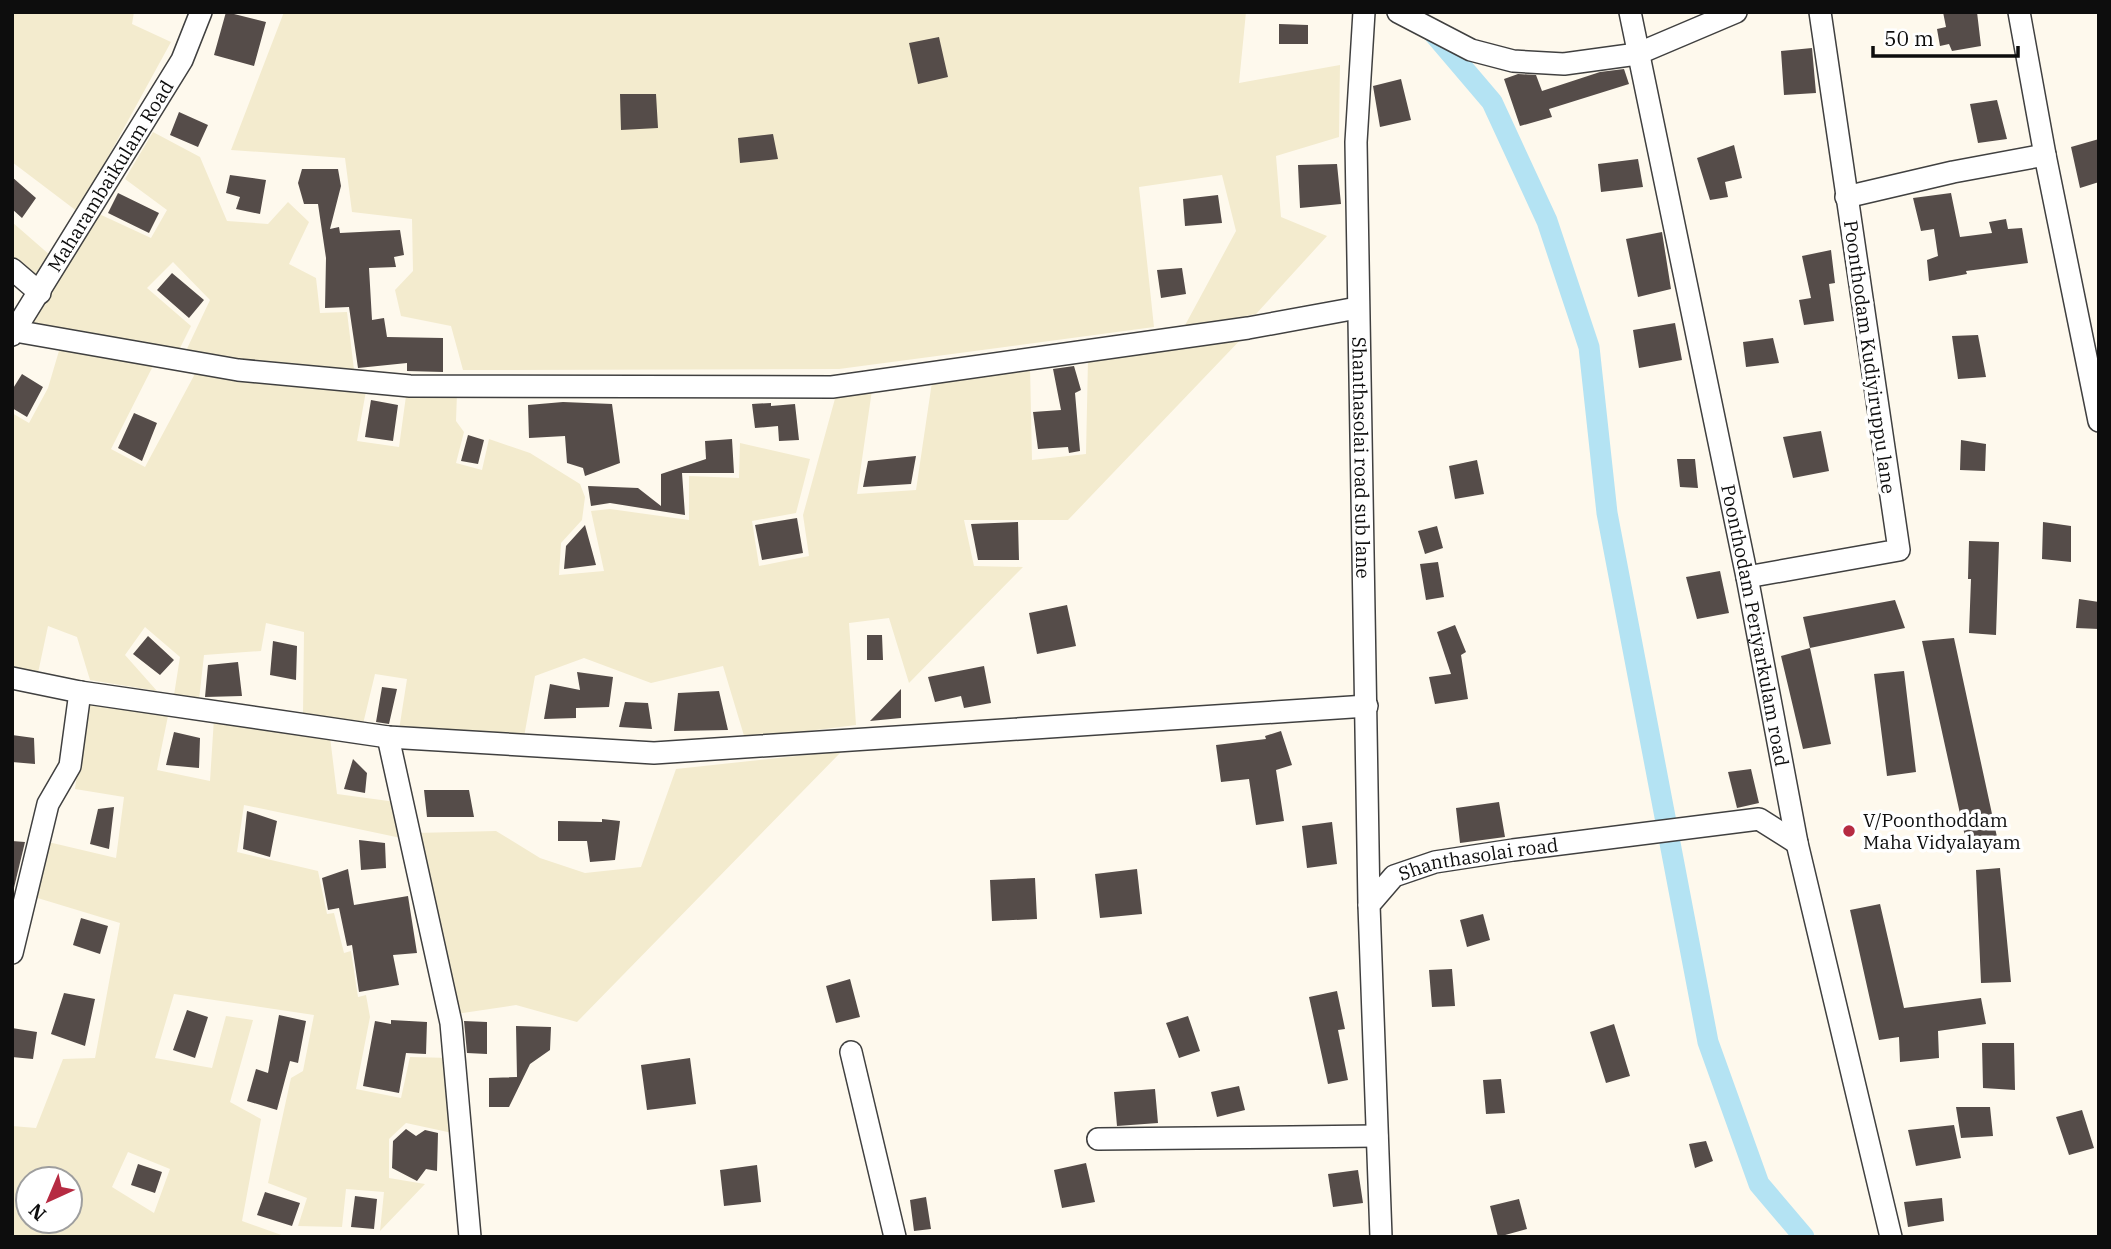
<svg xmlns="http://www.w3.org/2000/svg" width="2111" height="1249" font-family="'IBM Plex Serif',serif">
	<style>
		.farmland { fill: #f3ebce; fill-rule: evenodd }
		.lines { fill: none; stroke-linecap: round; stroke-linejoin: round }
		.canal { stroke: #b4e3f3; stroke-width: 21 }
		.building { fill: #554c49 }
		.street-casing { stroke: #404040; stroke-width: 24 }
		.street { stroke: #fff; stroke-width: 21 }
		.poi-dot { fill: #b62b42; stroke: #fff; stroke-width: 2.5 }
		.labels { text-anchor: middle; stroke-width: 7; stroke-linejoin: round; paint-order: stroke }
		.street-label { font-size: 19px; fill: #0d0d0d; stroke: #fff }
		.poi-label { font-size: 19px; fill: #0d0d0d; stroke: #fff; text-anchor: start }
	</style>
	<rect width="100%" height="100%" fill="#fef9ed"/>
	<path class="farmland" d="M12,12H134L132,24L171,42L78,212L12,162Z
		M284,12H1246L1239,83L1340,65L1339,137L1276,156L1281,217L1327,236L1256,314L1183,329L1236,231L1222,175L1139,187L1154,327L839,369L463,370L451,326L401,316L395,290L413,271L412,219L352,212L345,158L231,150Z
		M153,132L200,157L227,221L268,224L288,202L309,222L289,264L316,278L320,313L347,312L355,378L184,355L210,300L173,262L147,288L191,326L177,354L23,327L97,213L151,238L167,210L125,179Z
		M12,222L51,256L38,278L12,256Z
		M1245,335L1068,520H964L974,566L1023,567L909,683L889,618L849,623L856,725L745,739L723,666L651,683L584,658L535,676L524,737L399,730L407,679L375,674L363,724L303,714L304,632L266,623L261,651L204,655L199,700L174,695L180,657L145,627L125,655L157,691L90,680L77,637L48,626L38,673L12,666V413L29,423L48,388L61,344L155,362L111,449L145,467L197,370L366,391L357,441L399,447L406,396L457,393L456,421L464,432L456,463L482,470L489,439L530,453L580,484L585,497L582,520L561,543L559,575L604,571L591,511L610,509L689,520V476L739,478L740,443L810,459L796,513L752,521L759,566L809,556L803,515L836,395L872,390L857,494L916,490L932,382L1030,367L1032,460L1086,454L1088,359Z
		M86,702L169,711L157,770L210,781L214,718L330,737L337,794L396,802L401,838L244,805L237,852L318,871L327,914L334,913L344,953L351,951L358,997L366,995L370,1017L356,1089L401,1098L410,1057L451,1058L457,1134L406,1123L389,1139V1178L425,1184L380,1231L384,1192L346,1189L342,1227L298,1226L307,1198L268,1183L291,1078L303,1071L314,1015L174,994L155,1058L212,1068L226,1016L253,1020L230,1102L261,1119L242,1221L287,1237H12V1126L36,1128L63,1059L95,1058L120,923L31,896L44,841L116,858L124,797L75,789ZM128,1152L170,1169L154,1213L112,1187ZM28,1179H70V1221H28Z
		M842,751L577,1022L516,1005L456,1014L416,833L496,831L540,858L585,873L641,867L676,769Z"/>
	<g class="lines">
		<path class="canal" d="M1429,28L1492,102L1547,221L1589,347L1607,513L1708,1042L1759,1184L1804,1237"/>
	</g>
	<path class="building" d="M226,12L266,22L254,66L214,55Z
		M1943,12H1977L1981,46L1952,51L1949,44L1940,46L1937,29L1946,27Z
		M1279,24L1308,25V44H1279Z
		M939,37L948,77L918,84L909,43Z
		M1812,48L1816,93L1784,95L1781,51Z
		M1624,69L1629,84L1549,109L1552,117L1520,126L1504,79L1518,74L1536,75L1542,91L1600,72Z
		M1401,79L1411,120L1380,127L1373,86Z
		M620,94H656L658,128L621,130Z
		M1997,100L2007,139L1978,143L1970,104Z
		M179,112L208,125L198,147L170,135Z
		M773,134L778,159L740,163L738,138Z
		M2099,139V182L2080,188L2071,147Z
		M1734,145L1742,178L1725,182L1728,197L1710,200L1697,158Z
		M1638,159L1643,187L1601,192L1598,164Z
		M1337,164L1341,204L1300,208L1298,165Z
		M302,169H338L341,186L330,229L339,227L340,233L400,230L404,255L394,257L396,267L369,268L372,320L384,318L387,337L443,338V372L407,371V363L358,368L349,307L325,308L326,258L318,204H304L298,183Z
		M230,175L266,180L260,214L236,209L240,197L226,193Z
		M12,177L36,198L22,218L12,209Z
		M118,193L159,213L149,233L108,213Z
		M1951,193L1960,237L1992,233L1989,222L2006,219L2008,229L2022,228L2028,263L1966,271L1967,274L1929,281L1927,260L1938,256L1934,229L1921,231L1913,198Z
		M1218,195L1222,223L1185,226L1183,199Z
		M1662,232L1671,289L1638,297L1626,239Z
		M1831,250L1835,283L1829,284L1834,321L1804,325L1799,300L1811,298L1802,256Z
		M1182,268L1186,294L1161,298L1157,270Z
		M172,273L204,300L189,318L157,290Z
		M1675,323L1682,360L1639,368L1633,330Z
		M1978,335L1986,377L1958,379L1952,336Z
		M1773,338L1779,363L1746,367L1743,342Z
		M1074,366L1081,390L1075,393L1080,451L1069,453L1068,447L1038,449L1033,412L1061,410L1053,369Z
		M22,374L43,387L27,417L12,408V390Z
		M371,400L398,405L393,441L365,437Z
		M563,402L612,404L620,463L585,476L583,468L567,463L565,436L529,438L528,405Z
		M771,403V406L795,404L799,440L779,441L778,426L755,428L752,404Z
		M134,413L157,423L142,461L118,448Z
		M1821,431L1829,471L1793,478L1783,437Z
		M468,435L484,440L478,464L461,461Z
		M732,439L734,473H682L685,515L610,503L591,506L588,486L638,488L661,506V474L706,459L705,441Z
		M1961,440L1986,444L1985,471L1960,470Z
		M916,456L911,484L863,487L868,461Z
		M1677,459H1695L1698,488L1680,487Z
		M1477,460L1484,494L1455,499L1449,466Z
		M797,518L803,553L762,560L755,525Z
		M1018,522L1019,560H978L971,524Z
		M2043,522L2071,526V562L2042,559Z
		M585,525L596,565L564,569L566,546Z
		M1437,526L1443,548L1425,554L1418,531Z
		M1969,541L1999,542L1996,635L1969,633L1971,579H1968Z
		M1438,562L1444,597L1426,600L1420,564Z
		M1720,571L1729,613L1697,619L1686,577Z
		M2079,599L2099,602V629L2076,628Z
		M1895,600L1905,628L1810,648L1803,617Z
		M1067,605L1076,646L1037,654L1029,613Z
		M1455,625L1466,652L1461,655L1468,699L1435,704L1429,677L1451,674L1437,632Z
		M867,635H882L883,660H867Z
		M148,636L174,660L160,675L133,654Z
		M1954,638L1997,837L1972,841H1966L1922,641Z
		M273,641L297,646L296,680L270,675Z
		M1810,648L1831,744L1803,749L1781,656Z
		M238,662L242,696L205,697L208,665Z
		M984,666L991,703L964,708L961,696L935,702L928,677Z
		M1904,671L1916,772L1887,776L1874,674Z
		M577,672L613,677L609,707L576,708V718L544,719L550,684L580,690Z
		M382,687L397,689L389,724L376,722Z
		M901,689V718L870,721Z
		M719,691L728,730L674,731L678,693Z
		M625,702L648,703L652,729L619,727Z
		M1281,731L1292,765L1276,770L1284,821L1256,825L1249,779L1221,782L1216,745L1266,739L1265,736Z
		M174,732L200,738L199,768L166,765Z
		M12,735L34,738L35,764L12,762Z
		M353,759L367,773L365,793L344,789Z
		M1751,769L1759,803L1737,808L1728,772Z
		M424,790H469L474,817H427Z
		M1499,802L1505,837L1460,843L1456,808Z
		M114,807L109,849L90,844L98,809Z
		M247,811L277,821L270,857L243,849Z
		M602,819L620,821L615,860L590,862L587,841H558V821L602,822Z
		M1332,822L1337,864L1307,868L1302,826Z
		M359,840L385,843L386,868L361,870Z
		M12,841L25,842L12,896Z
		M2000,868L2011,982L1981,983L1976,870Z
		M348,869L354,905L408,896L417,953L393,955L399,985L359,992L352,945L347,946L339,908L328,910L322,878Z
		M1137,869L1142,914L1100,918L1095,874Z
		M1035,878L1037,919L992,921L990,880Z
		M1880,904L1904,1008L1981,998L1986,1024L1938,1031L1939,1058L1900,1062L1899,1037L1879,1040L1850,910Z
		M1483,914L1490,940L1467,947L1460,920Z
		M81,918L108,926L100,954L73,945Z
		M1452,969L1455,1006L1432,1007L1429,970Z
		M850,979L860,1017L836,1023L826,986Z
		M1337,991L1345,1029L1338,1030L1348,1080L1328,1084L1309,997Z
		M64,993L95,999L85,1046L51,1034Z
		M187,1010L208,1017L195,1058L173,1050Z
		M279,1015L306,1021L298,1063L290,1061L277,1110L247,1101L256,1069L268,1073Z
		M1188,1016L1200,1051L1179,1058L1166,1023Z
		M391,1020L427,1022L426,1054L406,1053L399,1093L363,1086L375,1021L391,1024Z
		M464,1021L487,1022V1054L467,1053Z
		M1614,1024L1630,1076L1606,1083L1590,1032Z
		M516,1026L551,1027L550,1050L530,1064L509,1107H489V1078L517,1077Z
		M12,1028L37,1032L33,1059L12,1057Z
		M1982,1043H2014L2015,1090L1983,1088Z
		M690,1058L696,1104L647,1110L641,1065Z
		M1501,1079L1505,1113L1486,1114L1483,1080Z
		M1239,1086L1245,1110L1217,1117L1211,1092Z
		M1155,1089L1158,1123L1117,1126L1114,1092Z
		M1956,1107H1990L1993,1136L1961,1138Z
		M2082,1110L2094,1148L2069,1155L2056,1117Z
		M1954,1125L1961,1158L1916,1166L1908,1130Z
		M406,1129L416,1136L425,1130L438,1133L437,1171L426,1169L417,1181L392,1168L393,1141Z
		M1706,1141L1713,1161L1695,1168L1689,1144Z
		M1086,1163L1095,1202L1062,1208L1054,1170Z
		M138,1164L162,1172L155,1193L131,1185Z
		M757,1165L761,1202L724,1206L720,1170Z
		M1358,1170L1363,1203L1333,1207L1328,1174Z
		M265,1192L300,1203L292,1226L257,1215Z
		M355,1196L377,1199L374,1229L351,1227Z
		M926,1197L931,1229L914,1231L910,1200Z
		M1942,1198L1944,1221L1908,1227L1904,1202Z
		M1519,1199L1527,1229L1498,1237L1490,1206Z"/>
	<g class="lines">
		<g class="street-casing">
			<g id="street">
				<path id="s1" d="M1364,12L1356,142L1369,905"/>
				<path d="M1398,12L1471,50L1513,61L1564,64L1637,54L1736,12"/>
				<path id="s2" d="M1630,12L1747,577L1797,843L1891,1237"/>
				<path d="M2019,12L2045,155L2099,421"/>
				<path d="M1846,197L1953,172L2045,155"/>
				<path d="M12,269L40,293"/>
				<path d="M15,331L238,370L410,386L832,387L1248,328L1357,308"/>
				<path id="s3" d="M12,335L182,60L201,12"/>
				<path d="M1747,577L1899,550L1820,12"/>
				<path d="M12,678L80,692L388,737L654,753L1367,706"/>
				<path d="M388,737L451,1023L470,1237"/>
				<path d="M12,953L48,804L70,766L80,692"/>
				<path d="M851,1052L895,1237"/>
				<path d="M1098,1139L1377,1136"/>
				<path id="s4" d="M1381,1237L1369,905L1394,876L1435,862L1513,850L1759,819L1797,843"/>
			</g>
		</g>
		<use href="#street" class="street"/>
	</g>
	<circle class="poi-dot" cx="1849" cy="831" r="7"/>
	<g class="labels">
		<g class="street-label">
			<text dy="7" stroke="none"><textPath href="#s3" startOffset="187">Maharambaikulam Road</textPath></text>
			<text transform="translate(1870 357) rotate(82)" y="7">Poonthodam Kudiyiruppu lane</text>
			<text dy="7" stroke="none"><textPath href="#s1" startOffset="446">Shanthasolai road sub lane</textPath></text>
			<text dy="7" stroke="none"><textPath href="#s2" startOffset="626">Poonthodam Periyarkulam road</textPath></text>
			<text dy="7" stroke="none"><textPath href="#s4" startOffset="457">Shanthasolai road</textPath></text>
		</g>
		<g class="poi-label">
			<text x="1863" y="827">V/Poonthoddam<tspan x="1863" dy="22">Maha Vidyalayam</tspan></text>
		</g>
	</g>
	<rect width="2111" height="1249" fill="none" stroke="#0d0d0d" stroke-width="28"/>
	<g transform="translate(49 1200) rotate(224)"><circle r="33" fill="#ffffff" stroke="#9e9e9e" stroke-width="2"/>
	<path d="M0-5L12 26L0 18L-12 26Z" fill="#b62b42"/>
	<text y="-10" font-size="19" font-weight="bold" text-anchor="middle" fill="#0d0d0d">N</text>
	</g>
	<path d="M1873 46v10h145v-10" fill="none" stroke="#0d0d0d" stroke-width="3.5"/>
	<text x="1884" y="46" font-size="21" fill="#0d0d0d" stroke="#ffffff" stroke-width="5" paint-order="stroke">50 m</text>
</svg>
